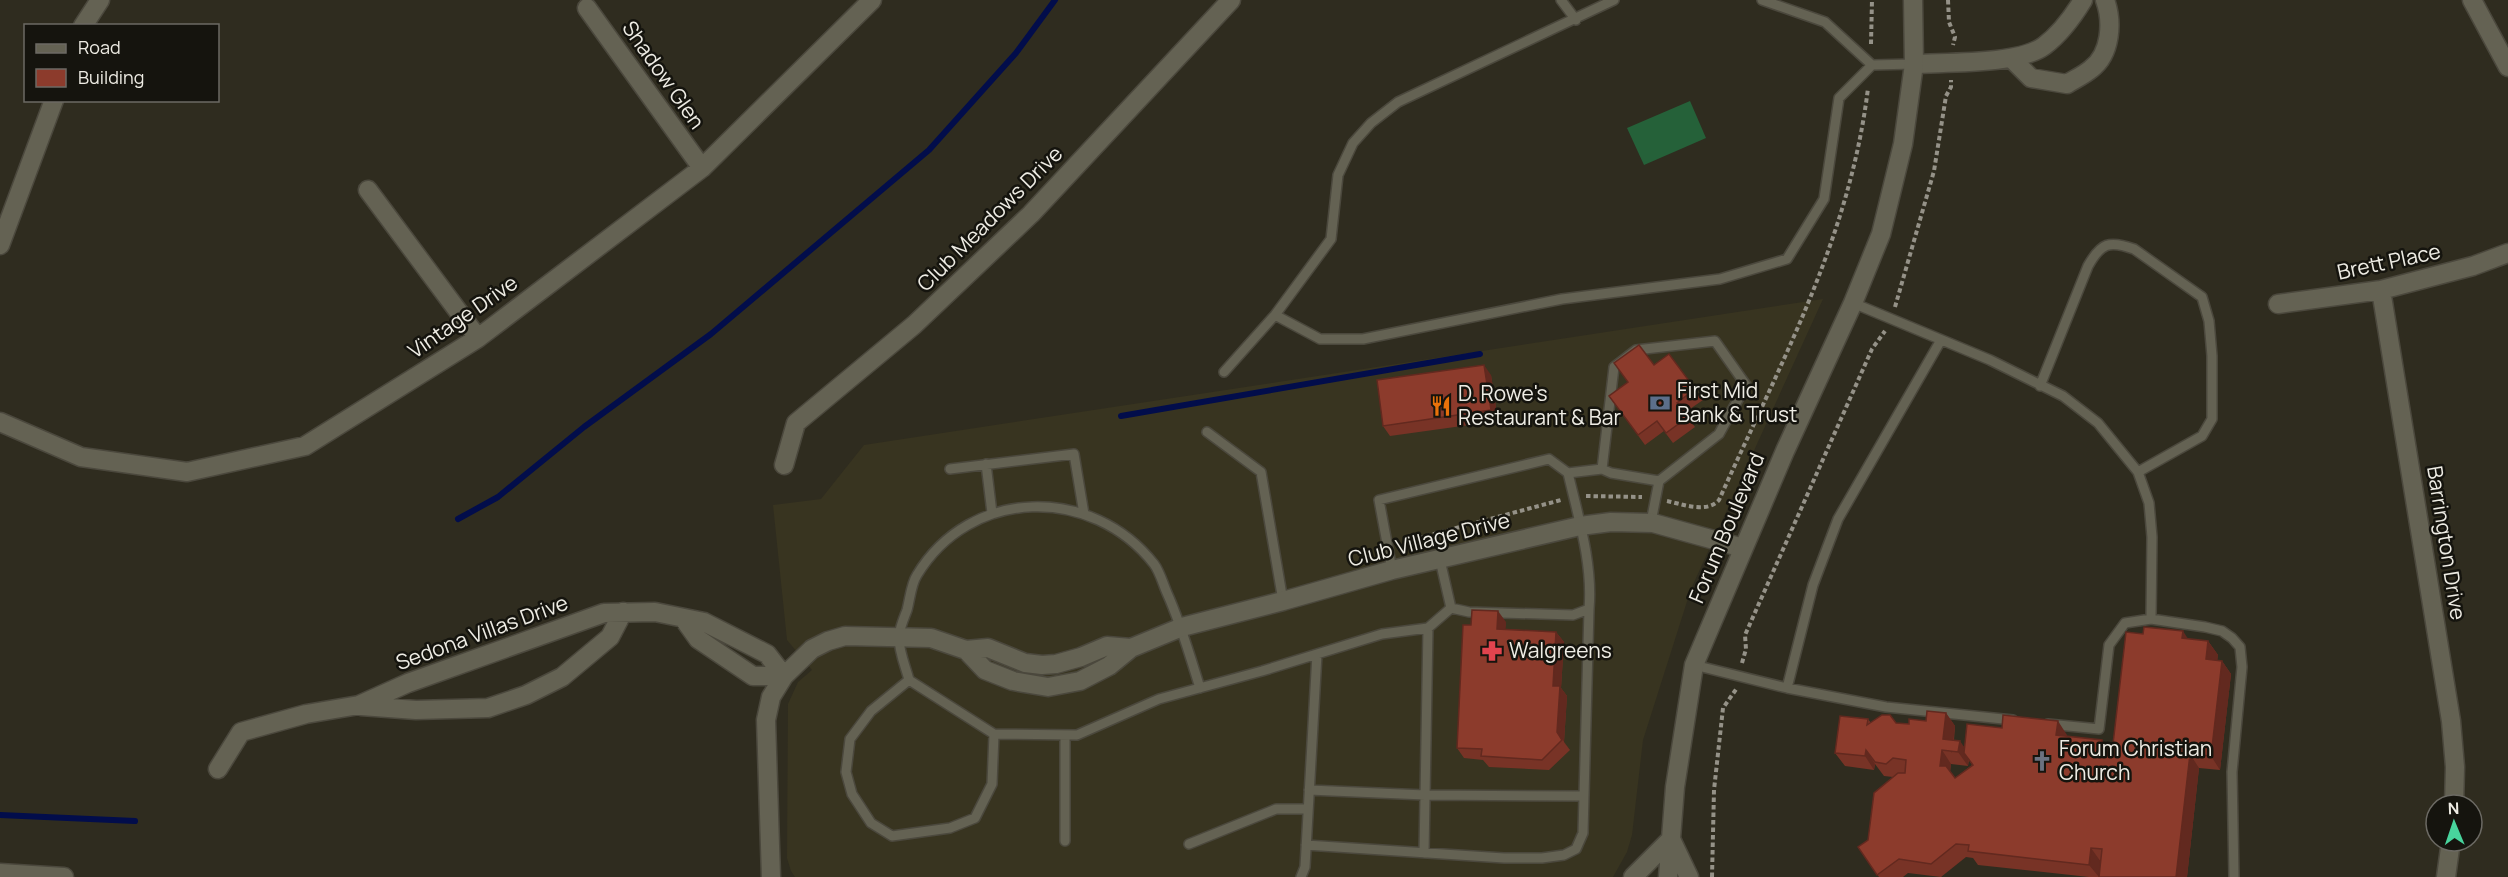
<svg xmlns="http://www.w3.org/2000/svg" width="2508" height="877" font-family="Manrope,sans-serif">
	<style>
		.built { fill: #383420 }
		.green { fill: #256139 }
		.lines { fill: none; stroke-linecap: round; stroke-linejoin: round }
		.stream { stroke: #020d4b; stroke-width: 6 }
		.lane-casing { stroke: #4b483d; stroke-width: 12 }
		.street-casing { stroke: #4b483d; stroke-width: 21 }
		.secondary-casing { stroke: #4b483d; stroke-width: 21 }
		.path { stroke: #959288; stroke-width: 4; stroke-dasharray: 4.5 3; stroke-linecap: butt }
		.lane { stroke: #646253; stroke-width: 9 }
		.street { stroke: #646253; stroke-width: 18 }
		.secondary { stroke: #646253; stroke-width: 18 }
		.wall { fill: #783326; fill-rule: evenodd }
		.shaded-wall { fill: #62291f }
		.building { fill: #8c3b2c; stroke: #62291f; stroke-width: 1.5 }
		.labels { text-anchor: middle; stroke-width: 5; stroke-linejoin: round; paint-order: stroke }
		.street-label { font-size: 21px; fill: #eeece4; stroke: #15140e }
		.poi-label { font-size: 21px; fill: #eeece4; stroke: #15140e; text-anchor: start }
	</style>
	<rect width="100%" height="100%" fill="#2f2c1f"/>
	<path class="built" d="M1823,299L1691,589L1643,740L1632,835L1627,852L1613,877H795L791,871L787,858L788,704L798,682L812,670L787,640L773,505L821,499L864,445Z"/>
	<path class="green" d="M1690,101L1706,138L1644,165L1627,128Z"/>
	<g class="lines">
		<path class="stream" d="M1121,416L1480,354
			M458,519L498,497L584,427L711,334L929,150L1016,53L1055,0
			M0,815L135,821"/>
		<g class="lane-casing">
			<path id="lane" d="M1561,0L1576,20
				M1762,0L1825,22L1872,65
				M1853,303L1990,360L2063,396L2098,423L2138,472L2149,503L2152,537L2151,619L2125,623L2109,645L2099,729L2048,724
				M1275,315L1320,339H1363L1562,299L1720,279L1787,259L1824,199L1839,98L1872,65L1914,64
				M1224,372L1275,315L1331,239L1338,175L1353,143L1371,123L1398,102L1614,0
				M2040,386L2088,266C2101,243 2109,240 2134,249L2202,297L2209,321L2212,356V419L2202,436L2138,472
				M1207,432L1261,472L1283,601
				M986,464L992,513
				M950,469L1074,454L1084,514
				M1568,473L1602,469
				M1651,522L1659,481L1719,434L1746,385L1715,341L1636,350L1614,367L1602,469L1611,473L1659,481
				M1392,570L1379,500L1549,459L1568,473C1578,516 1593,564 1589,609L1573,615L1469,612L1451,608L1440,560
				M2151,619L2205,627L2222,631L2232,638L2240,647L2242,667L2232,772L2234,877
				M1694,665L1787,688L1886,707L2013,720
				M909,680L871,711L850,739L846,772L852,794L871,823L892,836L950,828L975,818L992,784L994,734
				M1200,688C1190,656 1181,624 1167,593C1163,584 1160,572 1154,564C1092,485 970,487 917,575C911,584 910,599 907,610C904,618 900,627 899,636C898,649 906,668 909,680L994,734L1077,735L1159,699L1262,671L1382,634L1428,628L1451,608
				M1787,688L1813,585L1838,519L1941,340
				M1065,735V841
				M1309,790L1425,795L1583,796
				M1189,844L1276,809H1308
				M1306,845L1504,858H1542L1564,855L1576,849L1583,833L1589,609
				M1424,853L1428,628
				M1301,877L1305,867L1317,654"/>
		</g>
		<g class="street-casing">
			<path id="street" d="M2472,0L2508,67
				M587,8L702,168
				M83,26L100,0
				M2012,59L2031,78L2067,84C2075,79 2084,75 2091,69C2111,54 2113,22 2105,0
				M1914,64C1947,62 2018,65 2044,46C2060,34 2072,18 2083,0
				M368,190L478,338
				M0,245L54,100
				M2381,290L2451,721L2455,767L2454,805
				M2278,304L2381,290L2473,266L2508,253
				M0,422L81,457L187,472L305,446L478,338L702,168L872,0
				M784,465L796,423L914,325L1031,214L1231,0
				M683,618L698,639L753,676H784
				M966,650L985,670L1013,681L1048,687L1080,681L1109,666L1131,648L1182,627L1283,601L1392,570L1580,526L1611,522L1653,523L1743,548
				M361,706L416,710L488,708L526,695L562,677L610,637L623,612
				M218,769L241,732L306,714L359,705L408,683L604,613L655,612L704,622L767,654L784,676
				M771,877L766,720L771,697L784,676L812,649L828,641L845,636L931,638L966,650L988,648L1025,663L1042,665L1056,664L1081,657L1107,646L1131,648
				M2446,877L2451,841"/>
		</g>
		<g class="secondary-casing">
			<path id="secondary" d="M0,873L64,877
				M1633,877L1671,839L1689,877
				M1668,877L1675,787L1694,665L1785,451L1853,303L1881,234L1903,144L1914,64L1913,0"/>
		</g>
		<path class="path" d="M1948,0L1949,22L1955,37L1953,45
			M1871,44L1872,0
			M1895,307L1934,171L1946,96L1951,87V80
			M1586,496L1642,497
			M1667,501C1682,504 1707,514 1719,500C1780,364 1850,238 1868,88
			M1404,542L1561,500
			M1742,663L1746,649L1745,635L1872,349L1885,331
			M1712,877L1714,790L1723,708L1737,688"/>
		<use href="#lane" class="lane"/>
		<use href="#street" class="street"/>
		<use href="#secondary" class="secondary"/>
	</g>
	<path class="wall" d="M1669,354L1703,400L1684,413L1695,427L1673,443L1664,431L1645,445L1609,396Z
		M1491,375L1498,421L1390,436L1383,426Z
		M1506,622L1505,629L1556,632L1564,642L1561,688L1567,696L1564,742L1570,750L1549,770L1489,767L1483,760L1464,758L1457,748Z
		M2188,639L2208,641L2218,655L2217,660L2222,661L2231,674L2220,770L2199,768L2187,877H2089L1978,865L1973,858L1966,857L1941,877L1908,873L1903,877H1879L1858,847L1868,840L1893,777L1884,776L1875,764L1874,770L1845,766L1835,753L1868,719L1871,723H1896L1909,724L1926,721L1946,713L1955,726L1954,740L1964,747L2067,735V736L2108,748L2113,744ZM1969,760L1972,765L1955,778L1950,772L1951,764L1968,766Z"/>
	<path class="shaded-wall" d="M1484,365L1491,375L1498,421L1491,410Z
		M1498,611L1506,622L1505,639L1497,629Z
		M2183,631L2192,645L2182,638Z
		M1556,632L1564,642L1561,688L1567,696L1564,742L1570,750L1557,732L1553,686Z
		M2208,641L2218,655L2216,673L2206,659Z
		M2222,661L2231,674L2220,770L2211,756Z
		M1946,713L1955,726L1952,753L1943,739Z
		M2058,721L2067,735L2065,748L2056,735Z
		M2102,740L2112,754L2110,768L2100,755Z
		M1960,741L1969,754L1968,766L1958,752Z
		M1866,750L1875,764L1874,770L1865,756Z
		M1942,750L1951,764L1949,779L1940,766Z
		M2190,754L2199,768L2187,877H2176Z
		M2091,848L2101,862L2099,877L2089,865Z"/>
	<path class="building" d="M1639,345L1654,365L1669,354L1695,389L1677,403L1688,417L1666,433L1657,421L1638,435L1609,396L1628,382L1614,363Z
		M1484,365L1491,410L1383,426L1377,380Z
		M1472,610L1498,611L1497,629L1556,632L1553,686H1560L1557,732L1562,740L1542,760L1481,756L1482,749L1457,748L1463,625H1471Z
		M2144,627L2183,631L2182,638L2208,641L2206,659L2222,661L2211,756L2190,754L2176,877H2099L2102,849L2091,848L2089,865L1968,851L1969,845L1956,844L1931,864L1899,859L1877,875L1858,847L1868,840L1874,793L1898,773H1905L1906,760L1893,758L1886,764L1875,762L1866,750L1865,756L1835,753L1840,716L1868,719L1867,725L1882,715H1890L1896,723L1909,724V719L1926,721L1927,711L1946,713L1943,739L1960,741L1958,752L1942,750L1940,766H1946L1955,778L1973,765L1964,753L1967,724L2002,728L2003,715L2058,721L2056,735L2102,740L2100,755H2107L2108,744H2113L2126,632L2143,634Z"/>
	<defs>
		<g id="bank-bare" transform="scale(1.62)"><path d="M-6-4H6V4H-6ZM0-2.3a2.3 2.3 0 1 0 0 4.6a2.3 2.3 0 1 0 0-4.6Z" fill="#5c6f8a" stroke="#15140e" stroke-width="2.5" paint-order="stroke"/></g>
		<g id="restaurant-bare" transform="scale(1.62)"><path d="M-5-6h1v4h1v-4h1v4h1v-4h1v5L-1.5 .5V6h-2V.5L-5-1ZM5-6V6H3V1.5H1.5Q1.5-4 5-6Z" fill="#e8710a" stroke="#15140e" stroke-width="2.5" paint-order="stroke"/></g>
		<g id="pharmacy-bare" transform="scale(1.62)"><path d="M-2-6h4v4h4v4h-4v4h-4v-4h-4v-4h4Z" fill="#e0444e" stroke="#15140e" stroke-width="2.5" paint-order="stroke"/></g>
		<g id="church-bare" transform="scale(1.62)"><path d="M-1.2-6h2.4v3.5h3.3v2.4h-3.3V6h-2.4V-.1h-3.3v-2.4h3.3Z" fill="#6b7280" stroke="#15140e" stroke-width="2.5" paint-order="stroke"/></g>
	</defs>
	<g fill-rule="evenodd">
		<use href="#bank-bare" x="1660" y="403"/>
		<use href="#restaurant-bare" x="1441" y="406"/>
		<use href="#pharmacy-bare" x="1492" y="651"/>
		<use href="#church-bare" x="2042" y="761"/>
	</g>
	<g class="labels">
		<g class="street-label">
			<text transform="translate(663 75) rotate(55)" y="7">Shadow Glen</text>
			<text transform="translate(990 219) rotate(-45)" y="7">Club Meadows Drive</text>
			<text transform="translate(2389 262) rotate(-12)" y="7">Brett Place</text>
			<text transform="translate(463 317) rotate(-35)" y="7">Vintage Drive</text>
			<text transform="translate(1727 528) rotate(-67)" y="7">Forum Boulevard</text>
			<text transform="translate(1429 540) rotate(-14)" y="7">Club Village Drive</text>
			<text transform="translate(2446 543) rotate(81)" y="7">Barrington Drive</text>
			<text transform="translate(482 633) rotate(-20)" y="7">Sedona Villas Drive</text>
		</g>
		<g class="poi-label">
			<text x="1677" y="398">First Mid<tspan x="1677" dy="24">Bank &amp; Trust</tspan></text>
			<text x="1458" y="401">D. Rowe's<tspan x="1458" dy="24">Restaurant &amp; Bar</tspan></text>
			<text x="1509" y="658">Walgreens</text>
			<text x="2059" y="756">Forum Christian<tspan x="2059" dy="24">Church</tspan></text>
		</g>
	</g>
	<rect x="24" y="24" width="195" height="78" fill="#15140e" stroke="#6c6a64" stroke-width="1.5"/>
	<rect x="36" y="44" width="30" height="9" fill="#646253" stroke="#6c6a64" stroke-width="1.5"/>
	<text x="78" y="54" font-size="18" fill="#eeece4">Road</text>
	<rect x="36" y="69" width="30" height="18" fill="#8c3b2c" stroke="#6c6a64" stroke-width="1.5"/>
	<text x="78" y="84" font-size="18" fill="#eeece4">Building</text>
	<g transform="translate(2454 823) rotate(358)"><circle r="28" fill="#15140e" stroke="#6c6a64" stroke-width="1.5"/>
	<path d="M0-4.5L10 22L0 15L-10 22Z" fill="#48d49d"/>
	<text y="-9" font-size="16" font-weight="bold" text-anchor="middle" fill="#eeece4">N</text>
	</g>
</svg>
